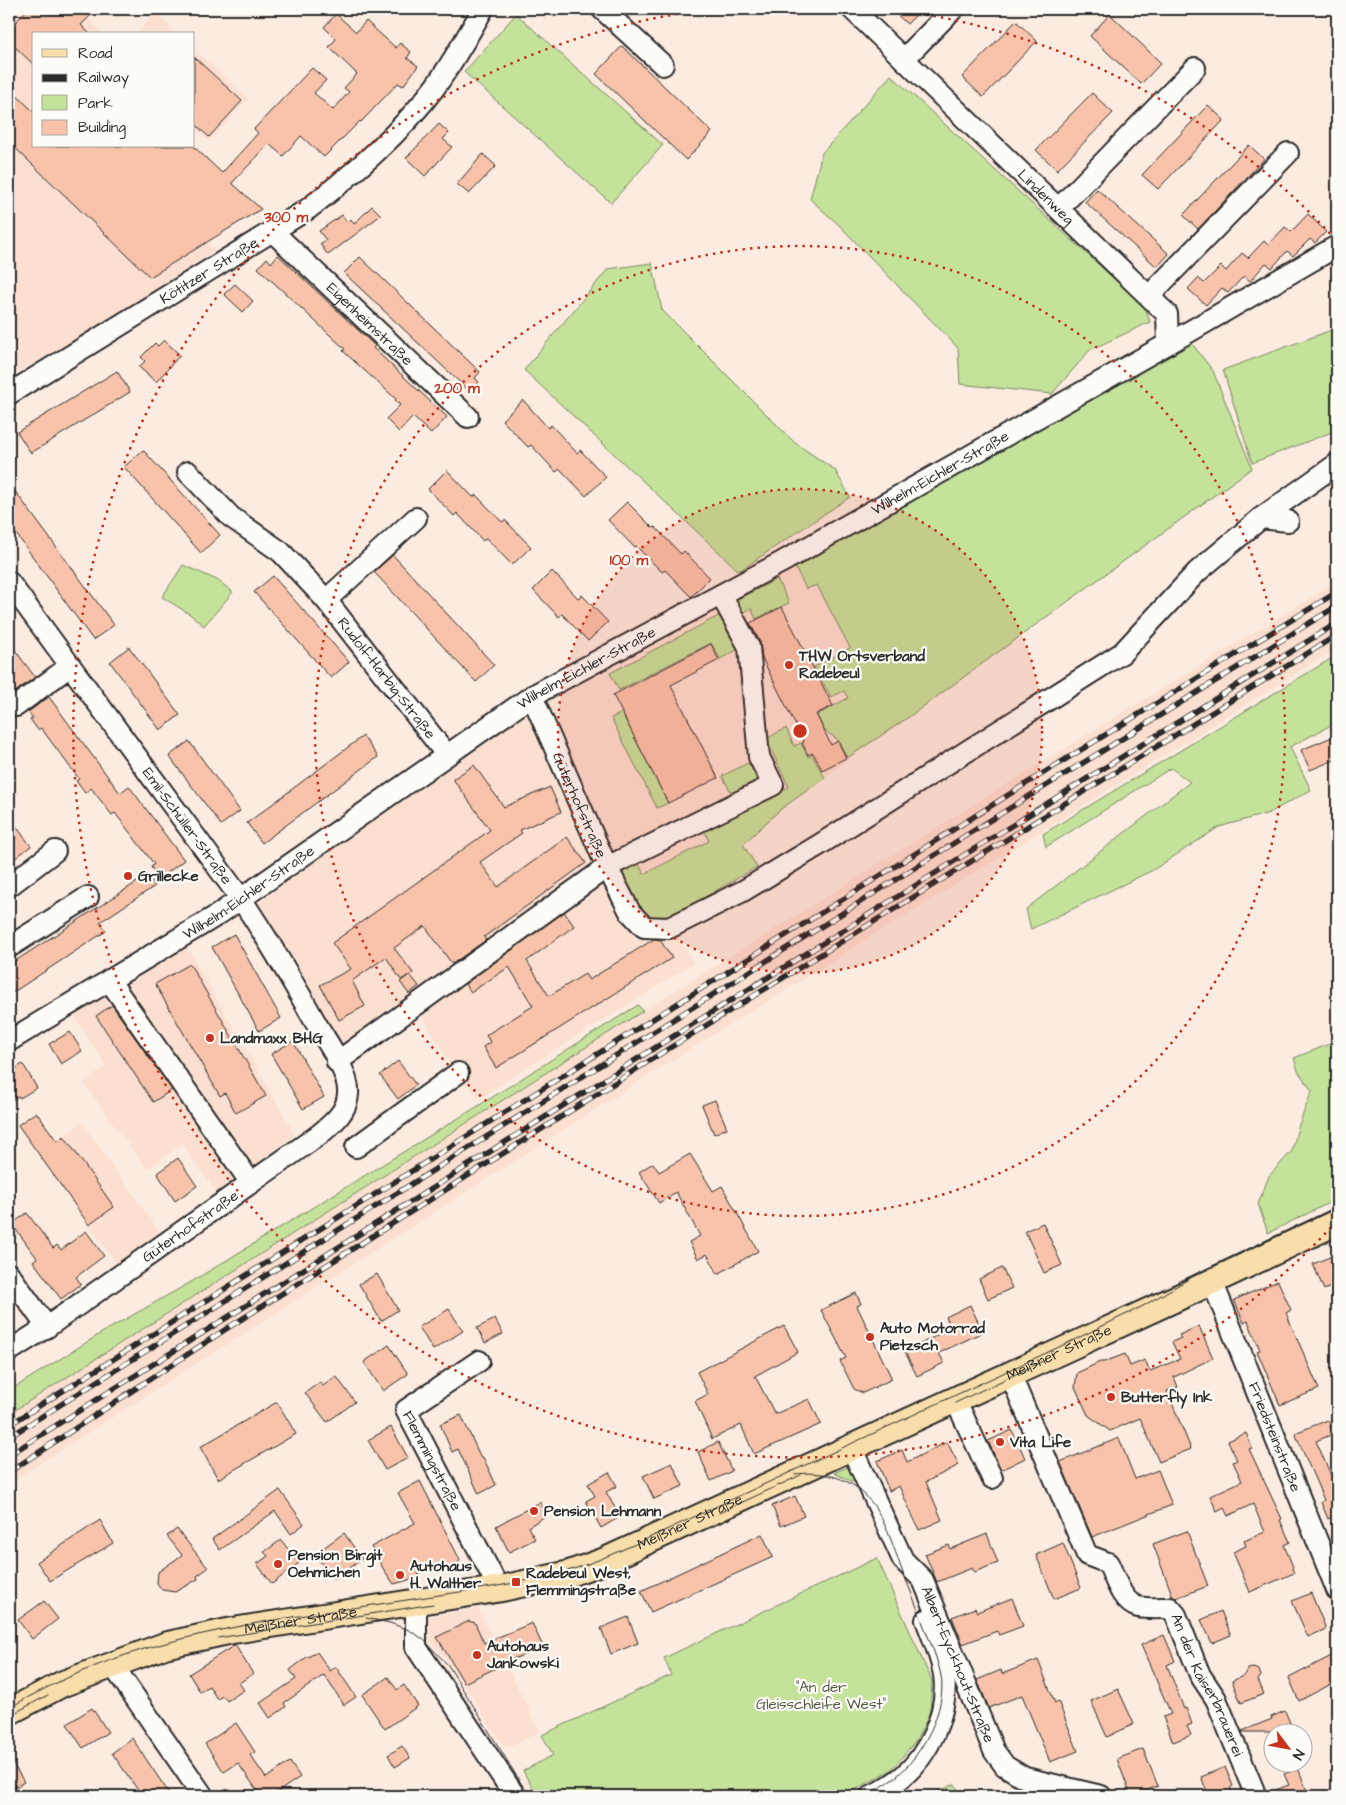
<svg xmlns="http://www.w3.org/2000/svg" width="1346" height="1805" font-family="'Architects Daughter',sans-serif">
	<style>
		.built { fill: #fbdfd0 }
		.green { fill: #c4e29a; stroke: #788662 }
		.building { fill: #f8c3aa; stroke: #2b2b2b }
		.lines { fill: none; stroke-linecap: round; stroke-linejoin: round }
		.minor-casing { stroke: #2b2b2b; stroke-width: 24 }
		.major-casing { stroke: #2b2b2b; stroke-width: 29 }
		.minor { stroke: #fdfcf7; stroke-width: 20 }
		.major { stroke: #f8deab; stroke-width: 25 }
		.tram { stroke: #2b2b2b; stroke-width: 1 }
		.rail-casing { stroke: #2b2b2b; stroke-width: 5.5 }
		.rail { stroke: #fdfcf7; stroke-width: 4; stroke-dasharray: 11; stroke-linecap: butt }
		.ring { fill: none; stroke: #c8321e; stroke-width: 2.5; stroke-dasharray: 2.5 5 }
		.poi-dot { fill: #c8321e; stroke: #fdfcf7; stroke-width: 2 }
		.labels { text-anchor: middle; stroke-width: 4.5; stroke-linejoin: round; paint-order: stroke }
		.street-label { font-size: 15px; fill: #2b2b2b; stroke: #fdfcf7 }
		.poi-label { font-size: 15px; font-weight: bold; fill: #2b2b2b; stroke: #fdfcf7; text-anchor: start }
		.park-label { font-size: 15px; fill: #515947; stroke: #fdfcf7 }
		.centre { fill: #c8321e; stroke: #fdfcf7; stroke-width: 2.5 }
		.ring-label { font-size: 15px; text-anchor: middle; font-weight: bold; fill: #c8321e; stroke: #fdfcf7; stroke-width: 4.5; stroke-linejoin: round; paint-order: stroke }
	</style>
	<rect width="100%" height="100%" fill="#fcebe0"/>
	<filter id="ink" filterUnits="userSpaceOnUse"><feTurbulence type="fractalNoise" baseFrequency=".02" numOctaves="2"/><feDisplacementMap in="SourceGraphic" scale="10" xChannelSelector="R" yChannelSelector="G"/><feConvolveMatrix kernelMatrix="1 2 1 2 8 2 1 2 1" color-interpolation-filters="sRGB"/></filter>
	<g filter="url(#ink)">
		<path class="built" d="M9,9H77L104,34H34V146L151,184L215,251L87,334L9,376Z
			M155,13L177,34H136Z
			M194,49L248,99L209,141L199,132L194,137Z
			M823,552L906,719L625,919L636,939L676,935L694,963L479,1098L451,1065L420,1011L349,1065L259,903L328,851L515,718L618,665Z
			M1337,582V648L676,1058L9,1483V1414L643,1011L990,794Z
			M187,947L295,1135L217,1193L182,1144L147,1169L84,1084L106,1066L73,1014Z
			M82,1123L161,1234L118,1265L38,1155Z
			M478,1609L540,1732L505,1748L453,1668L439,1650L421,1634L424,1617Z"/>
		<path class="green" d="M516,14L663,145L611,203L464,72Z
			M891,75L1145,307L1150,322L1090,350L1052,394L960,384L958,348L839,225L810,199L822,153Z
			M652,263L662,310L795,443L835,470L850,497L739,571L524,370L608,269Z
			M1337,328V430L1252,463L1223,370Z
			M1190,341L1213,371L1252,468L906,719L847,758L838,740L824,730L817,715L848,698L844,691L831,697L814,667L850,648L817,585L806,589L795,567L823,552L850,531Z
			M183,565L217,580L233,592L204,626L191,615L162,597Z
			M777,579L789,603L756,619L751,608L741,613L738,607V599Z
			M726,612L743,647L720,659L711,643L619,690L610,673Z
			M1337,655V722L1290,747L1311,790L1269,813L1219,827L1153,870L1031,929L1026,909L1190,782L1171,768L1046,847L1043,834Z
			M622,713L668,803L657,808L611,718Z
			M786,728L794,746L801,743L808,757L812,755L825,778L781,809L743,844L757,867L660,923H646L617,874L638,863L644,874L709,841L704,830L789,787L766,739Z
			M748,763C752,769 759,777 755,785L733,796L722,776Z
			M638,1005L643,1011L9,1414V1391L103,1332L191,1282L483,1103Z
			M1337,1041V1199L1268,1233L1258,1204L1269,1176L1292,1151L1298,1127L1312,1091L1298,1071L1294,1058Z
			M852,1465L862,1486L834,1473Z
			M877,1558L932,1681L930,1713L916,1741L891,1770L844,1796H537L523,1771L553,1755L542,1735L671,1675L664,1658Z
			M955,1784L961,1796H926Z"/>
		<path class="building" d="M28,9H97L81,25L90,34H34V65L9,41V29Z
			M891,9H922L907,24Z
			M336,14L356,32L366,21L396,48L400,43L411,52L407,58L418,66L403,86L398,83L361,122L360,121L324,157L301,136L283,156L269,144L232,183L261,209L150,277L9,142V137L15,131L9,125V88L34,112V146H193L222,173L258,133L254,129L312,68L326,80L314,93L333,110L349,92L344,88L357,74L329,47L336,39L324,27Z
			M1110,14L1161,63L1141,84L1090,36Z
			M1016,21L1037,41L983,97L962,77Z
			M622,46L712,132L686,160L596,74Z
			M194,57L242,101L209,137L194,123Z
			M1092,93L1113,113L1057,170L1036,150Z
			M1208,105L1224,120L1158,189L1142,175Z
			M439,124L449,133L443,139L452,147L425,176L406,158Z
			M1249,145L1264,159L1198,229L1183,215Z
			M483,154L496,166L469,194L457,184Z
			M1097,189L1169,254L1157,267L1085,202Z
			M372,206L381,215L328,255L320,244L326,240L319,231L342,215L347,222L351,219L354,224Z
			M1308,214L1326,232L1315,243L1310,239L1293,256L1287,251L1272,268L1266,263L1250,281L1244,276L1228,293L1222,288L1206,305L1188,289L1198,278L1204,283L1221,266L1226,271L1242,253L1248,258L1264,241L1268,245L1285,227L1291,232Z
			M278,255L375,346L373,348L447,417L431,434L413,417L399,432L386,419L400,405L395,400L396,399L343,351L345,349L258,268L267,258L271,263Z
			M360,257L480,372L475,378L479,382L470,392L344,273Z
			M235,284L253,301L243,312L224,294Z
			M164,340L180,355L156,382L139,367L145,361L141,357L155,343L158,346Z
			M117,371L130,392L31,453L17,432Z
			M523,400L548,428L551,425L577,453L580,450L606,477L586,496L560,469L556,472L531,445L528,447L502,420Z
			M143,450L220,535L201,553L124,467Z
			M447,470L473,497L476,495L502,522L505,520L531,547L512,565L486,538L483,541L457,513L454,516L428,489Z
			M9,483L114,625L93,640L9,524Z
			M627,502L653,528L655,527L681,554L684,551L710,578L691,597L665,570L662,572L636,546L634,547L608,520Z
			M393,555L494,665L476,682L374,572Z
			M552,571L578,598L582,595L608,622L588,641L562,614L559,617L533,590Z
			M273,576L349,662L331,678L254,592Z
			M782,607L833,706L816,714L831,745L838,741L846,758L822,770L813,753L808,755L802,743L804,742L762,658L760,642L750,623Z
			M9,642L35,677L14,693L9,686Z
			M711,644L719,660L671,685L718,778L668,803L613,695Z
			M129,647L180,715L160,730L110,662Z
			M49,697L120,793L129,786L184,860L159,879L151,867L154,864L115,813L112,815L91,788L85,793L76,781L79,779L41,728L38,730L30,719L33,718L28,712Z
			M1337,735V759L1310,770L1301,750Z
			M363,736L378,757L262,843L247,823Z
			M189,741L240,811L221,825L169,756Z
			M474,765L504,807L550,787L561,812L520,830L522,833L480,862L498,887L567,837L586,863L484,937L486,940L452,964L425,926L394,948L413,973L410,975L419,986L409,994L400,982L409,975L401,980L386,957L352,981L365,1006L339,1020L320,985L351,969L332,943L490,830L453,779Z
			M9,817L31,846L9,863Z
			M148,875L155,886L100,922L106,931L9,995V965Z
			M564,912L574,926L527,961L549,996L585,974L589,980L654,939L660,940L672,958L496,1068L483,1047L490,1042L486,1035L533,1006L509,967L471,992L465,984Z
			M234,934L281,1018L259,1031L212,947Z
			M190,964L266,1096L236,1113L225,1093L220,1096L155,984Z
			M112,1005L172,1090L153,1102L96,1016Z
			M70,1032L82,1051L61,1064L49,1044Z
			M293,1041L324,1097L303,1109L271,1054Z
			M398,1061L416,1085L398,1099L380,1075Z
			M23,1064L37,1088L20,1098L19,1096L9,1102V1072Z
			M715,1100L727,1128L714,1134L702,1105Z
			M36,1112L57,1141L64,1136L114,1207L89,1225L18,1125Z
			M690,1154L713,1191L722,1186L758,1251L718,1274L707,1254L698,1259L689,1242L700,1236L676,1192L659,1203L639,1172L653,1163L659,1172Z
			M178,1158L197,1186L175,1201L157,1173Z
			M27,1213L53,1248L57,1245L61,1250L86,1231L104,1256L76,1277L81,1284L61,1299L33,1261L37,1258L12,1224Z
			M1043,1223L1062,1265L1044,1273L1025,1231Z
			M1337,1254V1284L1324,1290L1313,1264Z
			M1002,1268L1012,1288L988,1299L979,1279Z
			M377,1274L398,1310L381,1321L359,1284Z
			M1278,1281L1291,1310L1286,1313L1319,1389L1280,1405L1257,1351L1260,1350L1248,1321L1244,1323L1234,1300Z
			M856,1293L861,1304L857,1306L892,1379L863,1393L854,1389L840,1361L846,1358L821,1310Z
			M970,1305L983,1332L939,1353L944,1363L917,1376L905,1352L951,1328L946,1317Z
			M449,1309L463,1331L433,1350L419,1327Z
			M495,1319L503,1334L485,1343L477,1328Z
			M784,1326L798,1352L755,1376L775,1414L809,1399L821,1424L754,1454L741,1425L712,1439L695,1401L708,1394L697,1372Z
			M1199,1326L1213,1358L1174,1377L1178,1387L1167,1391L1191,1449L1159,1462L1140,1418L1110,1431L1088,1415L1075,1387L1077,1373L1100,1362H1104L1125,1354L1130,1366L1145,1360L1150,1371L1180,1359L1172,1342L1181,1338L1179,1335Z
			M389,1345L408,1374L383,1391L364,1362Z
			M336,1376L355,1402L327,1422L305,1393L320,1382L323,1386Z
			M277,1402L296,1434L218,1479L200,1447Z
			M461,1415L481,1458L483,1457L496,1485L479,1494L458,1449L452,1452L440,1424Z
			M1328,1420L1333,1434L1316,1441L1333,1480L1337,1478L1336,1530L1331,1517L1328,1519L1321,1502L1324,1500L1295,1433Z
			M391,1427L408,1458L385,1470L368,1440Z
			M1012,1430L1025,1458L1001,1470L988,1441Z
			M1246,1433L1252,1448L1249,1449L1282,1519L1280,1520L1290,1542L1284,1545L1293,1567L1292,1568L1294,1573L1250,1592L1233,1552L1246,1546L1244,1541L1265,1532L1253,1504L1228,1516L1224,1508L1217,1512L1210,1496L1242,1481L1233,1462L1237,1460L1228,1441Z
			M1119,1438L1135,1479L1158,1470L1172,1505L1092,1537L1060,1462Z
			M718,1442L732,1471L711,1481L698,1452Z
			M947,1442L959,1465L926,1482L942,1520L919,1530L899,1486L889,1491L877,1461L902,1450L907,1462Z
			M672,1463L683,1486L654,1499L643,1476Z
			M609,1472L617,1486L606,1492L620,1517L601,1528L586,1501L595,1496L588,1484Z
			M420,1481L460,1560L457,1566L418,1572L419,1577L394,1584L384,1570L371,1547L415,1523L398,1493Z
			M280,1490L304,1524L291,1534L275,1511L220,1550L212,1539Z
			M795,1496L804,1516L781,1526L772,1506Z
			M540,1502L547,1515L528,1527L535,1539L509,1552L496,1526Z
			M100,1520L113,1543L50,1581L37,1562Z
			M177,1529L208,1568L197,1576L198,1579L175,1592L162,1590L157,1583L158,1572L182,1555L167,1536Z
			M1187,1531L1208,1586L1176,1598L1173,1597L1153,1544Z
			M344,1533L362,1559L334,1580L315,1554Z
			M762,1534L773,1557L651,1612L641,1591Z
			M987,1534L998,1563L974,1572L972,1568L937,1582L925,1554L949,1545L950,1549Z
			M281,1540L299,1563L272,1584L257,1564L268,1556L264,1552Z
			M1063,1543L1081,1588L1054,1599L1036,1555Z
			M1311,1593L1326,1629L1308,1637L1292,1601Z
			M1012,1598L1023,1626L999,1635L997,1631L963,1644L952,1617L975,1608L977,1612Z
			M44,1601L58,1619L32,1639L18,1620Z
			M1221,1611L1231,1635L1212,1643L1201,1620Z
			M628,1617L638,1643L611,1654L601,1628Z
			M469,1621L475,1623L484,1643L532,1623L543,1647L496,1666V1668L464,1683L437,1637Z
			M1164,1635L1175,1661L1167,1665L1184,1709L1186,1708L1192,1724L1187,1726L1191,1735L1173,1742L1163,1717L1171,1714L1141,1645Z
			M235,1645L253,1674L239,1683L244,1690L227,1701L223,1696L217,1699L209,1686L200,1692L189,1674Z
			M317,1652L330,1671L336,1667L356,1697L344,1705L324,1675L284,1703L286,1707L270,1718L260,1703L296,1679L290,1670L308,1656V1657Z
			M1337,1653V1681L1299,1701L1289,1678Z
			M1038,1660L1055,1703L1058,1701L1078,1751L1050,1762L1022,1695L989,1708L977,1680L1001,1670L1002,1674Z
			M1253,1668L1259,1670L1261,1676L1258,1680L1264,1694L1241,1703L1232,1681L1245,1675L1248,1669Z
			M388,1677L397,1690L404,1685L418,1706L385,1729L362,1695Z
			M1118,1689L1134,1724L1107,1737L1091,1701Z
			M92,1708L108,1732L83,1748L67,1724Z
			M1285,1711L1294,1732H1243L1242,1731L1272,1719L1271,1717Z
			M236,1723L255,1752L250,1755L266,1778L290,1762L300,1777L272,1796H261L238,1763L224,1772L205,1744Z
			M132,1738L146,1759L171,1796H142L112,1753Z
			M402,1746L410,1758L395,1767L388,1755Z
			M1143,1749L1158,1786L1131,1796L1117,1759Z
			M9,1757L24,1782L9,1791Z
			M1225,1767L1233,1786L1230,1788L1234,1796H1209L1201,1777Z
			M1298,1768L1309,1796H1268L1267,1793L1289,1785L1284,1774Z"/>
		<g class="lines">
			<g class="minor-casing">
				<g id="minor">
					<path d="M602,9L663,65"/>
					<path id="s1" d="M852,9L1167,314L1168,343"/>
					<path d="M904,59L953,9"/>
					<path d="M1059,208L1195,68"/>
					<path id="s2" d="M272,231L468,417"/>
					<path d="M1149,296L1288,153"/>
					<path id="s3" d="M9,394L308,209C354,173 400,134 435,87C453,62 468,35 483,9"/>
					<path id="s4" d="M188,472L231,517L281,552L326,600L446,754"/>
					<path d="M1261,518L1337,464"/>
					<path id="s5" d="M9,582L241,899C269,940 293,982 317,1025C327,1042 350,1074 348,1094C347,1112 333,1123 320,1134L47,1327L9,1351"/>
					<path d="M326,600L416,518"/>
					<path id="s6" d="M532,696L607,867L630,912L644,927L669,928L743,891L819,845L1122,653L1197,572L1261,518L1288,521"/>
					<path d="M16,706L70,666"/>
					<path d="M9,886L55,851"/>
					<path d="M9,947L88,897"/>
					<path d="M109,980L251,1183"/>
					<path id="s7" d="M9,1041L216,916L532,696L782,562L1187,333L1337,246"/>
					<path d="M337,1062L607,867L773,785L759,757L749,647L721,595"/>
					<path d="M356,1147L458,1073"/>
					<path d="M9,1274L47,1327"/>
					<path id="s8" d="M1212,1281L1337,1590"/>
					<path id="s9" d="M479,1361L406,1410L499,1589"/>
					<path id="s10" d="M1010,1374L1087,1555L1108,1563C1115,1577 1121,1602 1138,1607C1148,1609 1160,1608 1170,1608L1176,1615L1200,1675L1216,1699L1256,1796"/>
					<path d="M955,1399L992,1478"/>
					<path id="s11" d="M851,1447L903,1560L923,1580L994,1751L1005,1766L1025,1778L1101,1796"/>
					<path d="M416,1602V1647L515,1796"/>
					<path d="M112,1664L203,1796"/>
					<path d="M871,1796C881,1791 892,1785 901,1778C929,1755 949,1712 944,1675C941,1656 933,1638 926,1620"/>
				</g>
			</g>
			<g class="major-casing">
				<g id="major">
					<path id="s12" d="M9,1712L62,1684L166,1645L230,1631L499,1589L568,1574L604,1561L1190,1292L1337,1222"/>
				</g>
			</g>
			<use href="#minor" class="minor"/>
			<use href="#major" class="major"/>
			<path class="tram" d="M955,1403L1043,1361
				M795,1474C820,1471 847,1476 865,1495C885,1515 893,1547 903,1573C911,1591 918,1610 925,1629C931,1644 938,1660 941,1676C947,1709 922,1755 897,1776C886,1785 874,1791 861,1796
				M719,1513L801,1475
				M366,1618L390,1623L409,1630L423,1639L448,1665L529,1796
				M218,1638L433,1604
				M9,1708C57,1680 111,1657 166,1643C251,1620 339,1611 426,1597C472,1590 519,1584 564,1572C589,1565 614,1553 638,1543L1074,1340L1143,1306L1192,1277L1337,1208
				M9,1716L48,1695"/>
			<g class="rail-casing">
				<path id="rail" d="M9,1425L1024,785L1337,592
					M9,1437L989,821L1337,606
					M9,1455L664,1042L1337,623
					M9,1472L226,1329L668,1049L1337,635"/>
			</g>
			<use href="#rail" class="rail"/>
		</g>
	</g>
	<circle cx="800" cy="731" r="242" fill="#c8321e" fill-opacity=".12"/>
	<g class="ring">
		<circle cx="800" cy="731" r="242"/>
		<circle cx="800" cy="731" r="485"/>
		<path d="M1336 1222A727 727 0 1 1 711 9M889 9A727 727 0 0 1 1336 240"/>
	</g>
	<g class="poi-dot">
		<circle cx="789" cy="665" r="5"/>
		<circle cx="128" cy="876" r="5"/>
		<circle cx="210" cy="1038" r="5"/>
		<circle cx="870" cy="1337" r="5"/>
		<circle cx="1111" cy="1397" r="5"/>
		<circle cx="1000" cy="1442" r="5"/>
		<circle cx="534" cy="1511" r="5"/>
		<circle cx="278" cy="1564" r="5"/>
		<circle cx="400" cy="1575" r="5"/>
		<rect x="511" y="1577" width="10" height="10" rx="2.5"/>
		<circle cx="477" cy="1655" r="5"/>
	</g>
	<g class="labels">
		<g class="street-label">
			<text dy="5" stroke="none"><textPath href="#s1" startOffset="270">Lindenweg</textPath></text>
			<text dy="5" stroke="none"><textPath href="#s3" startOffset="235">Kötitzer Straße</textPath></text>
			<text dy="5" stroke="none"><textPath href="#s2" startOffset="135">Eigenheimstraße</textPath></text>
			<text dy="5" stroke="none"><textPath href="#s7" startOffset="1092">Wilhelm-Eichler-Straße</textPath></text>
			<text dy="5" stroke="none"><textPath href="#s7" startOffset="688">Wilhelm-Eichler-Straße</textPath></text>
			<text dy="5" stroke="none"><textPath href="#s4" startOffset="288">Rudolf-Harbig-Straße</textPath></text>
			<text dy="5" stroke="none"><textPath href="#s6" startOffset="119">Güterhofstraße</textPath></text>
			<text dy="5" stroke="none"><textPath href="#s5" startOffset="302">Emil-Schüller-Straße</textPath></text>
			<text dy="5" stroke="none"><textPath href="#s7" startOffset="282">Wilhelm-Eichler-Straße</textPath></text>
			<text transform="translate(190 1226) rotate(-35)" y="5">Güterhofstraße</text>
			<text dy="5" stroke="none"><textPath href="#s12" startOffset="1118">Meißner Straße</textPath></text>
			<text dy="5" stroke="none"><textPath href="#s8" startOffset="168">Friedsteinstraße</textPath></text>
			<text dy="5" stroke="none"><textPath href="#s9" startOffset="145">Flemmingstraße</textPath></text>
			<text dy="5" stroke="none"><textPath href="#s12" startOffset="712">Meißner Straße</textPath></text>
			<text dy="5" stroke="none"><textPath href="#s12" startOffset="308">Meißner Straße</textPath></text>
			<text dy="5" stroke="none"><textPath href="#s11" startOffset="244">Albert-Eyckhout-Straße</textPath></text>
			<text dy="5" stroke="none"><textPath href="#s10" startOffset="392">An der Kaiserbrauerei</textPath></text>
		</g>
		<g class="poi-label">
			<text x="799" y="661">THW Ortsverband<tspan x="799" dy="17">Radebeul</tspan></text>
			<text x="138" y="881">Grillecke</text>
			<text x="220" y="1043">Landmaxx BHG</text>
			<text x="880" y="1333">Auto Motorrad<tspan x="880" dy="17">Pietzsch</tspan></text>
			<text x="1121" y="1402">Butterfly Ink</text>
			<text x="1010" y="1447">Vita Life</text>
			<text x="544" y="1516">Pension Lehmann</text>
			<text x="288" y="1560">Pension Birgit<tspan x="288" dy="17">Oehmichen</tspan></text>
			<text x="410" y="1571">Autohaus<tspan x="410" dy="17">H. Walther</tspan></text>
			<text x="526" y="1578">Radebeul West,<tspan x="526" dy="17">Flemmingstraße</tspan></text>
			<text x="487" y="1651">Autohaus<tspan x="487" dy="17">Jankowski</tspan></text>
		</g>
		<g class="park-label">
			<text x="821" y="1692">"An der<tspan x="821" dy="17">Gleisschleife West"</tspan></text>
		</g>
	</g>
	<circle cx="800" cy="731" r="8" class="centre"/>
	<g class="ring-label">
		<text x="286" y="222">300 m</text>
		<text x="457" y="393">200 m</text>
		<text x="629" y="565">100 m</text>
	</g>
	<rect width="1346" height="1805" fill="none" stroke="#fdfcf7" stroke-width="30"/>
	<rect x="15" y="15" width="1316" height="1775" fill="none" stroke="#2b2b2b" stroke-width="2" filter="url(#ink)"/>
	<rect x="32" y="32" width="162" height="115" fill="#fdfcf7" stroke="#a9a8a5"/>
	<rect x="42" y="49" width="25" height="8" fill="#f8deab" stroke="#a9a8a5"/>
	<text x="78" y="58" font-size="15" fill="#2b2b2b">Road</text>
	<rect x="42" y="74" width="25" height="8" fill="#2b2b2b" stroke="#a9a8a5"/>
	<text x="78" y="82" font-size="15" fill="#2b2b2b">Railway</text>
	<rect x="42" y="95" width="25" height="15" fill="#c4e29a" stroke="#a9a8a5"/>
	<text x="78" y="108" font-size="15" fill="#2b2b2b">Park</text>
	<rect x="42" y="120" width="25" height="15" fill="#f8c3aa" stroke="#a9a8a5"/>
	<text x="78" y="132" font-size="15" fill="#2b2b2b">Building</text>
	<g transform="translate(1288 1748) rotate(122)"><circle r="24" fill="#fdfcf7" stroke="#a9a8a5"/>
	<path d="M0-4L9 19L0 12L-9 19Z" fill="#c8321e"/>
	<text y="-8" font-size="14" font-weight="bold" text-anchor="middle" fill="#2b2b2b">N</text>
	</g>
</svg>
